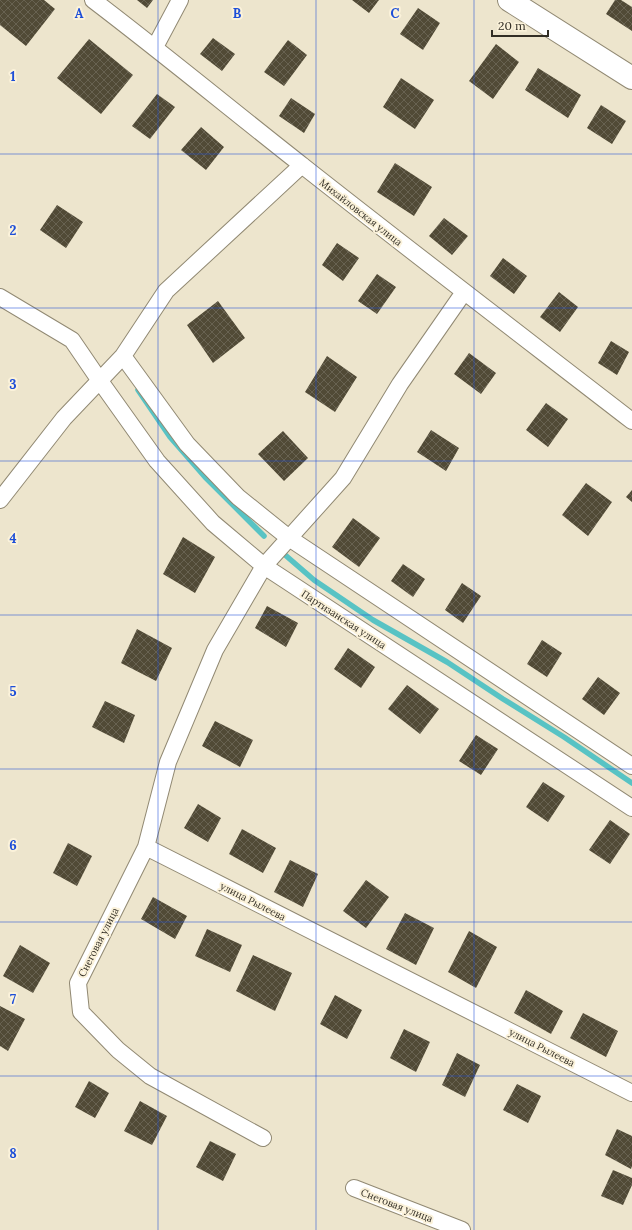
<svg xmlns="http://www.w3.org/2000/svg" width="632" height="1230" font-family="Lora,serif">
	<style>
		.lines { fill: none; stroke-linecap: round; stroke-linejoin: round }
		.stream { stroke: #58c3c4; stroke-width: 5.5 }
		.building { fill: url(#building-cross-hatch) }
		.minor-casing { stroke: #918973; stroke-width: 18 }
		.primary-casing { stroke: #918973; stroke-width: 24 }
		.minor { stroke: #fff; stroke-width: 16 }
		.primary { stroke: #fff; stroke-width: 22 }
		.grid { fill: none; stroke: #1d4ed8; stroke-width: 1; stroke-opacity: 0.55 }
		.labels { text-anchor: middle; stroke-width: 4; stroke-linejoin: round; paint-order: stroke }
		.street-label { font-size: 10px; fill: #322e25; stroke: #fbf2da }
		.grid-label { font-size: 13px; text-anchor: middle; font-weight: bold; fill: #1d4ed8; stroke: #fbf2da; stroke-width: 4; stroke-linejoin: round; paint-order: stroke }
	</style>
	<defs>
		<pattern id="building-cross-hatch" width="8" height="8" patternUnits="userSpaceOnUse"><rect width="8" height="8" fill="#514a36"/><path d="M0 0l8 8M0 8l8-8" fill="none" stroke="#686251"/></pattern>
	</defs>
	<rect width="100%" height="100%" fill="#ede5cd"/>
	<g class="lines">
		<path class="stream" d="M138,390L170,437L205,477L264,536
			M284,554L314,580L373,620L447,662L503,699L564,737L632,783"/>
	</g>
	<path class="building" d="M0,0H44L55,9L26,46L0,25Z
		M137,0H153L147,8Z
		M352,0H379L369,13Z
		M615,0H621L632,7V31L606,14Z
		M418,8L440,23L423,50L400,34Z
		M213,38L235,54L222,71L200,54Z
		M89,39L133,75L101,114L57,78Z
		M288,40L307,55L284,86L264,72Z
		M496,44L519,62L493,99L469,81Z
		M538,68L581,95L568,118L525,90Z
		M401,78L434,100L415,129L383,107Z
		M157,94L175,107L150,139L132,126Z
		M291,98L315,114L304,133L279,116Z
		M601,105L626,121L612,144L587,128Z
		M201,127L224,147L206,170L181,150Z
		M395,163L432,187L414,216L377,192Z
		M57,205L83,222L66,248L40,230Z
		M444,218L468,236L452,255L429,236Z
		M337,243L359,258L343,281L322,265Z
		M503,258L527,276L514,294L490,276Z
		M377,274L396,287L377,314L358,301Z
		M559,292L578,307L560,332L540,317Z
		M218,301L245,338L213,363L187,325Z
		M611,341L629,352L617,375L598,363Z
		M469,353L496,373L481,394L454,374Z
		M327,356L357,377L335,412L305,392Z
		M546,403L568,419L548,447L526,430Z
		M431,430L459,448L446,471L417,452Z
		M283,431L308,458L284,481L258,454Z
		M586,483L612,502L588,536L562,515Z
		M632,490V502L626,497Z
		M353,518L380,538L359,567L332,547Z
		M183,537L215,557L195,593L163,574Z
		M403,564L425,579L413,597L391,581Z
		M462,583L481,596L463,623L445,610Z
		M267,606L298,623L286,647L255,628Z
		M137,629L172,648L156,681L121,663Z
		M542,640L562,653L547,677L527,664Z
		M348,648L375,667L361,688L334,669Z
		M598,677L620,693L604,715L582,699Z
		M407,685L439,709L420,734L388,709Z
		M105,701L135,715L124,743L92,727Z
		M215,721L253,740L240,767L202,746Z
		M476,735L498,749L481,775L459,761Z
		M543,782L565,796L548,822L526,807Z
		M198,804L221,818L208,842L184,828Z
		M610,820L630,834L610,864L589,850Z
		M242,829L276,848L263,873L229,854Z
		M68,843L92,856L77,886L53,873Z
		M290,860L318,874L303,907L274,892Z
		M366,880L389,897L366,928L343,911Z
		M153,897L187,916L175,939L141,919Z
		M405,913L434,928L416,965L386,949Z
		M207,929L242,945L230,972L195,956Z
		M469,931L497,947L476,988L448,972Z
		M20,945L50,963L33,993L3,976Z
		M253,955L292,973L275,1011L236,991Z
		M526,990L563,1011L551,1034L514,1013Z
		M335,995L362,1010L347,1039L320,1024Z
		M0,1006L25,1019L8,1051L0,1046Z
		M583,1013L618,1031L606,1057L570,1038Z
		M404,1029L430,1042L416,1072L390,1058Z
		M457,1053L480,1065L465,1097L442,1085Z
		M89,1081L109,1093L95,1118L75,1107Z
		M517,1084L541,1096L528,1123L503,1110Z
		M140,1101L167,1116L152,1145L124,1131Z
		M617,1129L632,1136V1166L631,1169L605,1155Z
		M210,1141L236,1154L223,1181L196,1167Z
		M613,1170L632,1178V1185L623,1205L601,1196Z"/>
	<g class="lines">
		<g class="minor-casing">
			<path id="minor" d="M93,0C164,54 233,111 303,166C412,252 522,336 632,421
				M155,47L180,0
				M0,297L72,340L100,381L157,461L213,523L264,566L632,808
				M123,356L187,444L238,497L289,538L632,766
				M0,500L64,418L123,356L166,291L302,165
				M146,847L632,1093
				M263,1138L150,1076L118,1050L81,1012L78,983L146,847L168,762L215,650L264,566L343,478L400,384L464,292
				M354,1188L462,1230"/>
		</g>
		<g class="primary-casing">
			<path id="primary" d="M509,0L632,78"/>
		</g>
		<use href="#minor" class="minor"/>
		<use href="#primary" class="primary"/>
	</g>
	<path class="grid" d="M158,0V1230M316,0V1230M474,0V1230M0,154H632M0,308H632M0,461H632M0,615H632M0,769H632M0,922H632M0,1076H632"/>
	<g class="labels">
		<g class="street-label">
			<text transform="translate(361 212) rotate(38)" y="4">Михайловская улица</text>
			<text transform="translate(344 619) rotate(33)" y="4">Партизанская улица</text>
			<text transform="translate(253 901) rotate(27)" y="4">улица Рылеева</text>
			<text transform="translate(98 942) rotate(-63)" y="4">Снеговая улица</text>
			<text transform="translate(542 1047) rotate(27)" y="4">улица Рылеева</text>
			<text transform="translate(397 1205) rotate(21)" y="4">Снеговая улица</text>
		</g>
	</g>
	<g class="grid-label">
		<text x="79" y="18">A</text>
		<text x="237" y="18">B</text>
		<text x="395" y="18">C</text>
		<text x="13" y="81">1</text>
		<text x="13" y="235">2</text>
		<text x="13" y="389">3</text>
		<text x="13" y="543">4</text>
		<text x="13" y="696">5</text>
		<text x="13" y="850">6</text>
		<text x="13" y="1004">7</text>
		<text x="13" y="1158">8</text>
	</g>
	<path d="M492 30v6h56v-6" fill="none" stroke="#322e25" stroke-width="2"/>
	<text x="498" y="30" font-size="12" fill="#322e25" stroke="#fbf2da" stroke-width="3" paint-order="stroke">20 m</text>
</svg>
